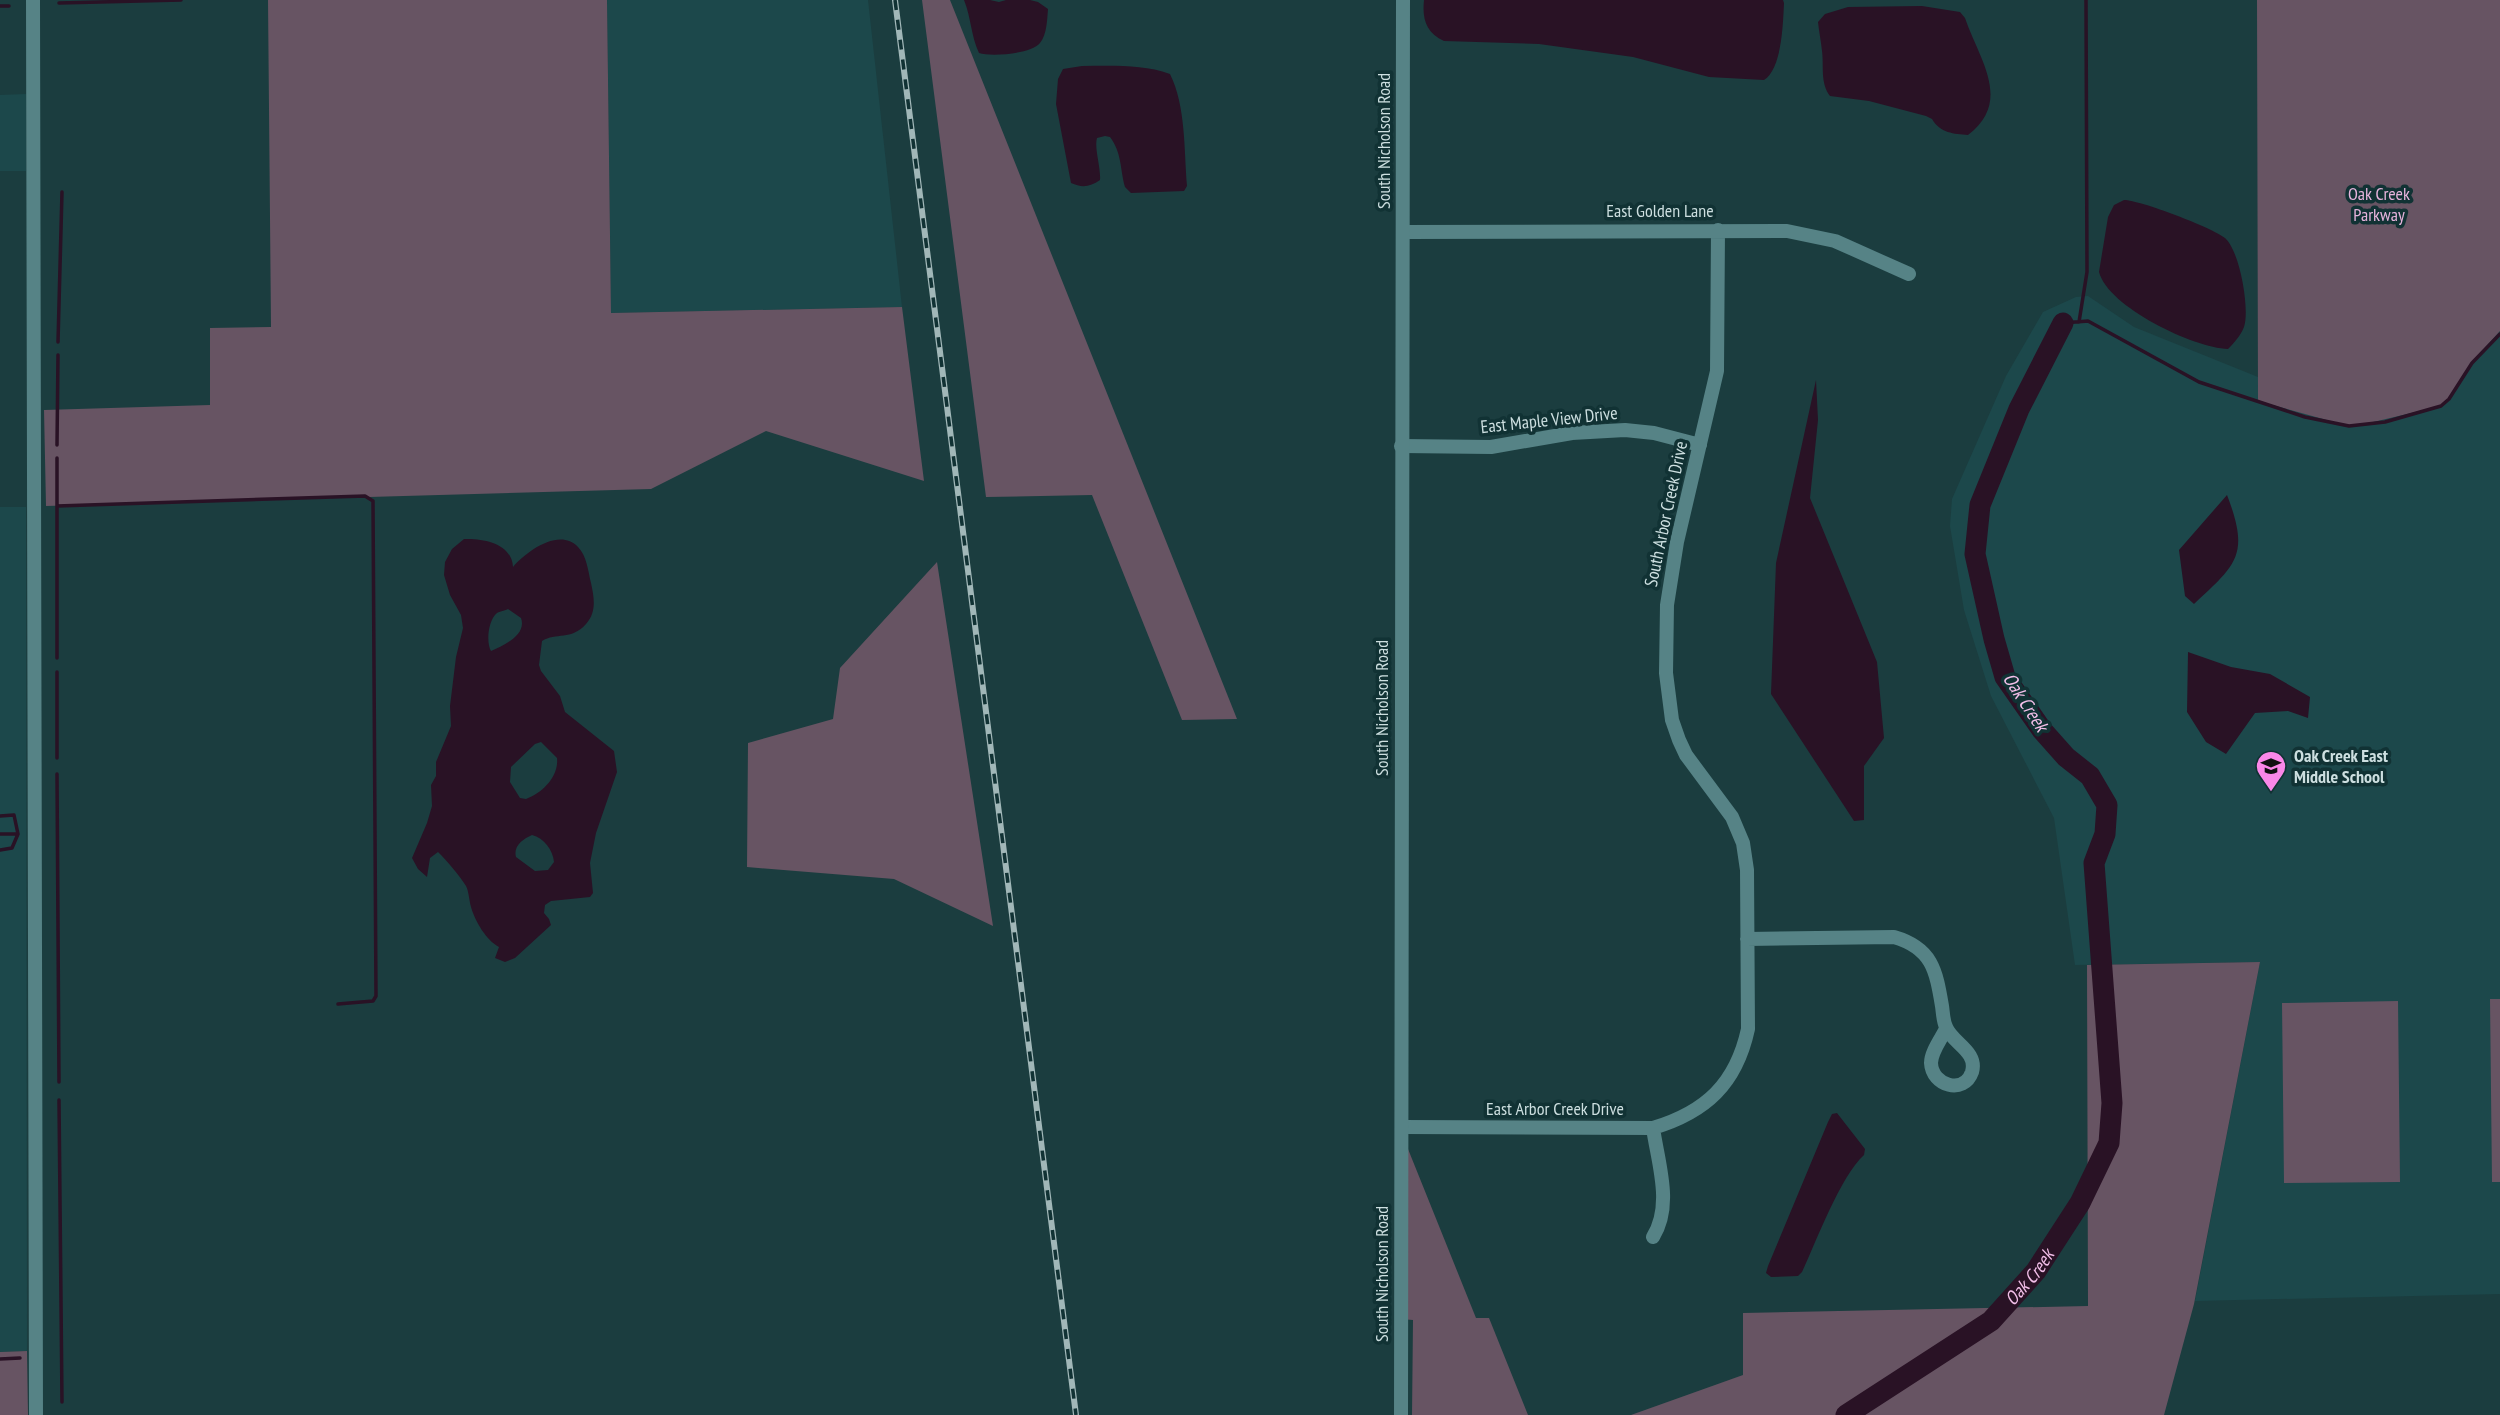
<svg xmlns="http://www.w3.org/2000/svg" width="2500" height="1415" font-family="'PT Sans Narrow',sans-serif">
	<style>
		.built { fill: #1c484b }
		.green { fill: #675463 }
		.water { fill: #291225; fill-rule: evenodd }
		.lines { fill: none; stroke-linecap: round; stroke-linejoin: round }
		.stream { stroke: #291225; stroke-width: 3.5 }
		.river { stroke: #291225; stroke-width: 21 }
		.minor { stroke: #568386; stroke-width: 14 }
		.tertiary { stroke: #568386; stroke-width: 14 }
		.rail-casing { stroke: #a1b7b8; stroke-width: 6 }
		.rail { stroke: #113234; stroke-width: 3.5; stroke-dasharray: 10; stroke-linecap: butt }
		.labels { text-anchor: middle; stroke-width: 7; stroke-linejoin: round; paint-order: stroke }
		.street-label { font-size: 18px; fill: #cddfe0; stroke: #113234 }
		.park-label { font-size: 18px; fill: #e6b3dc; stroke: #113234 }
		.poi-label { font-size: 18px; font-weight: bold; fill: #cddfe0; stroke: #113234; text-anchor: start }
		.water-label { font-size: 19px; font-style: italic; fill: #f3bfe9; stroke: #113234 }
	</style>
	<rect width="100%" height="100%" fill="#1b3d3f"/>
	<path class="built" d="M607,0H868L902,307L611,313Z
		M26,94V171H0V95Z
		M2088,296L2134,327L2258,377V401L2449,399L2472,362L2500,331V1294L2195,1301L2260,962L2075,965L2054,818L1991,696L1964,610L1950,526L1952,499L2006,376L2043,312L2076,297Z
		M0,507H26L27,1351L0,1352Z"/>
	<path class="green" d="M268,0H607L611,313L902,307L924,481L766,431L651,489L46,506L44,410L210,405V328L271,327Z
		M922,0H950L1237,719L1182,720L1092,495L986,497Z
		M2257,0H2500V331L2472,362L2449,399L2441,406L2352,427L2258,401Z
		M937,562L993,926L894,879L747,867L748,743L833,719L840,668Z
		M2260,962L2194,1304L2164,1415H1631L1743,1375V1313L2088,1306L2087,965Z
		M2490,999H2500V1182H2492Z
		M2398,1001L2400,1182L2284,1183L2282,1003Z
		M1408,1149L1476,1318H1489L1528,1415H1412L1413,1320L1400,1319Z
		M27,1351L28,1415H0V1352Z"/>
	<path class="water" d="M964,0H990L999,2L1006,0H1030L1038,2L1048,9C1047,20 1047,34 1040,43C1031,54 991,57 979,53C971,36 971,17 964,0Z
		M1424,0H1783L1784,3C1783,23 1782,69 1764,80L1709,77L1633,57L1539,44L1444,41C1426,33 1422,19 1424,0Z
		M1922,6L1960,12L1965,18C1979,59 2013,101 1968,135C1954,134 1940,133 1932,119L1926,116L1869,101L1830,96C1820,83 1824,66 1822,51C1821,41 1819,32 1818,22L1825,14L1848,7Z
		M1082,66C1111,66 1142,64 1170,74C1186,106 1184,151 1187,186L1184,191L1131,193L1125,187C1120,169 1122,153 1110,137L1105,136L1097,138C1094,148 1101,167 1100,180C1090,187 1082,188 1071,183L1056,104L1058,79L1063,69Z
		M2124,200C2140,200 2213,228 2225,238C2240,251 2250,310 2244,327C2241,335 2234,343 2228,349C2194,348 2108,307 2099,272L2108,217L2114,205Z
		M1816,380L1818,420L1810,498L1877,662L1884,738L1864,766V820L1854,821L1771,694L1776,563Z
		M2227,495C2250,555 2237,564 2194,604L2185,596L2179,550Z
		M464,539C484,538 512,544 513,567C526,552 559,527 578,547C587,556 588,571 591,583C594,597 597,612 586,624C571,641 556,632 542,641L539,665L541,671L560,696L565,712L614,751L617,772L596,833L590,863L593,893L590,897L551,901L545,905L544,913L549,919L551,925L515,958L505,962L495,958L499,947C486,940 475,921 471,907C469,900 469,892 466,886C459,875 447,861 438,852L430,858L427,877L418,869L412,858L427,823L432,806L431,785L436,776V762L451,726L450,706L456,657L463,628L461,615L450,595L444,575L445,562L452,549ZM508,609L521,618C527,635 504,645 491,651C486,643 488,620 497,613C499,612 506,610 508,609ZM541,742L557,758C559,777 542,793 526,799L520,798L510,782L511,767L535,744ZM532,835C544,838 553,850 554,862L548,870L535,871L516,857C513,846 523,839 532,835Z
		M2188,652L2231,667L2270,674L2310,697L2308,718L2288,711L2255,713L2226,754L2206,742L2187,712Z
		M1837,1113L1865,1149L1864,1155C1840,1177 1817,1240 1802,1272L1798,1276L1771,1277L1766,1273L1768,1266L1828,1122L1832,1114Z"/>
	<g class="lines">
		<path class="stream" d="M59,3L181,0
			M0,6H9
			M2079,322L2087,272L2086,0
			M2063,323L2088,321L2199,382L2305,417L2349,426L2385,422L2441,406L2449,399L2472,363L2500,334
			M58,342L62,192
			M57,445L58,355
			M57,506L365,496L373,501L376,996L373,1001L338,1004
			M57,658V458
			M57,672V758
			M57,774L59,1082
			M0,816L14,815L18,834L12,848L0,850
			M0,834H18
			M59,1100L62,1402
			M0,1359L20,1358"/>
		<path class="river" id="s1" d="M1846,1415L1991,1321L2036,1271L2080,1203L2109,1143L2112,1103L2094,863L2105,834L2107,805L2090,776L2066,757L2042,730L2005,677L1994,639L1975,554L1980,505L2019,409L2063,323"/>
		<path class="minor" d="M1404,232L1787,231L1835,241L1909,274
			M1401,446L1491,447L1572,433L1625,430L1654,433L1700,445
			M1747,939L1894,937C1932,948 1936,970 1942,1006C1943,1012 1943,1021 1946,1027C1952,1043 1978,1051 1972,1072C1964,1095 1932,1086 1931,1063C1931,1052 1941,1039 1946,1029
			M1402,1127L1653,1128C1706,1112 1736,1084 1748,1029L1747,870L1743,843L1732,817L1686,755L1679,740L1672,720L1666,673L1667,605L1677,542L1717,371L1718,230
			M1653,1128C1658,1163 1673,1205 1653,1237"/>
		<path class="tertiary" d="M33,0L36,1415
			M1401,1415L1403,0"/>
		<g class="rail-casing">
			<path id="rail" d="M895,0L1076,1415"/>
		</g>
		<use href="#rail" class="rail"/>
	</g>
	<defs>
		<g id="school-pin" transform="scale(1.575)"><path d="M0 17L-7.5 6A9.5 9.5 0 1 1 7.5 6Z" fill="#fa87e8" stroke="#113234"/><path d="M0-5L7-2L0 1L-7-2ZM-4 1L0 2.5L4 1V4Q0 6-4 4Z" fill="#111"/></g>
	</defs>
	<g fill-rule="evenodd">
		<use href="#school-pin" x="2271" y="766"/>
	</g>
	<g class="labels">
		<g class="street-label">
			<text transform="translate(1384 141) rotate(-90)" y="6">South Nicholson Road</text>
			<text x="1660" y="217">East Golden Lane</text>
			<text transform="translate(1549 420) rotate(-6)" y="6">East Maple View Drive</text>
			<text transform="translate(1666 514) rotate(-78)" y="6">South Arbor Creek Drive</text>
			<text transform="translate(1382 708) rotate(-90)" y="6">South Nicholson Road</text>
			<text x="1555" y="1115">East Arbor Creek Drive</text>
			<text transform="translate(1382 1274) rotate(-90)" y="6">South Nicholson Road</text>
		</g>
		<g class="park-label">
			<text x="2379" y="200">Oak Creek<tspan x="2379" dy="21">Parkway</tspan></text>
		</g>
		<g class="poi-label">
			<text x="2294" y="762">Oak Creek East<tspan x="2294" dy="21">Middle School</tspan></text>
		</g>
		<g class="water-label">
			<text transform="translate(2026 702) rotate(57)" y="7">Oak Creek</text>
			<text dy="7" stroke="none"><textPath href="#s1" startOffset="231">Oak Creek</textPath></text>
		</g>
	</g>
</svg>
